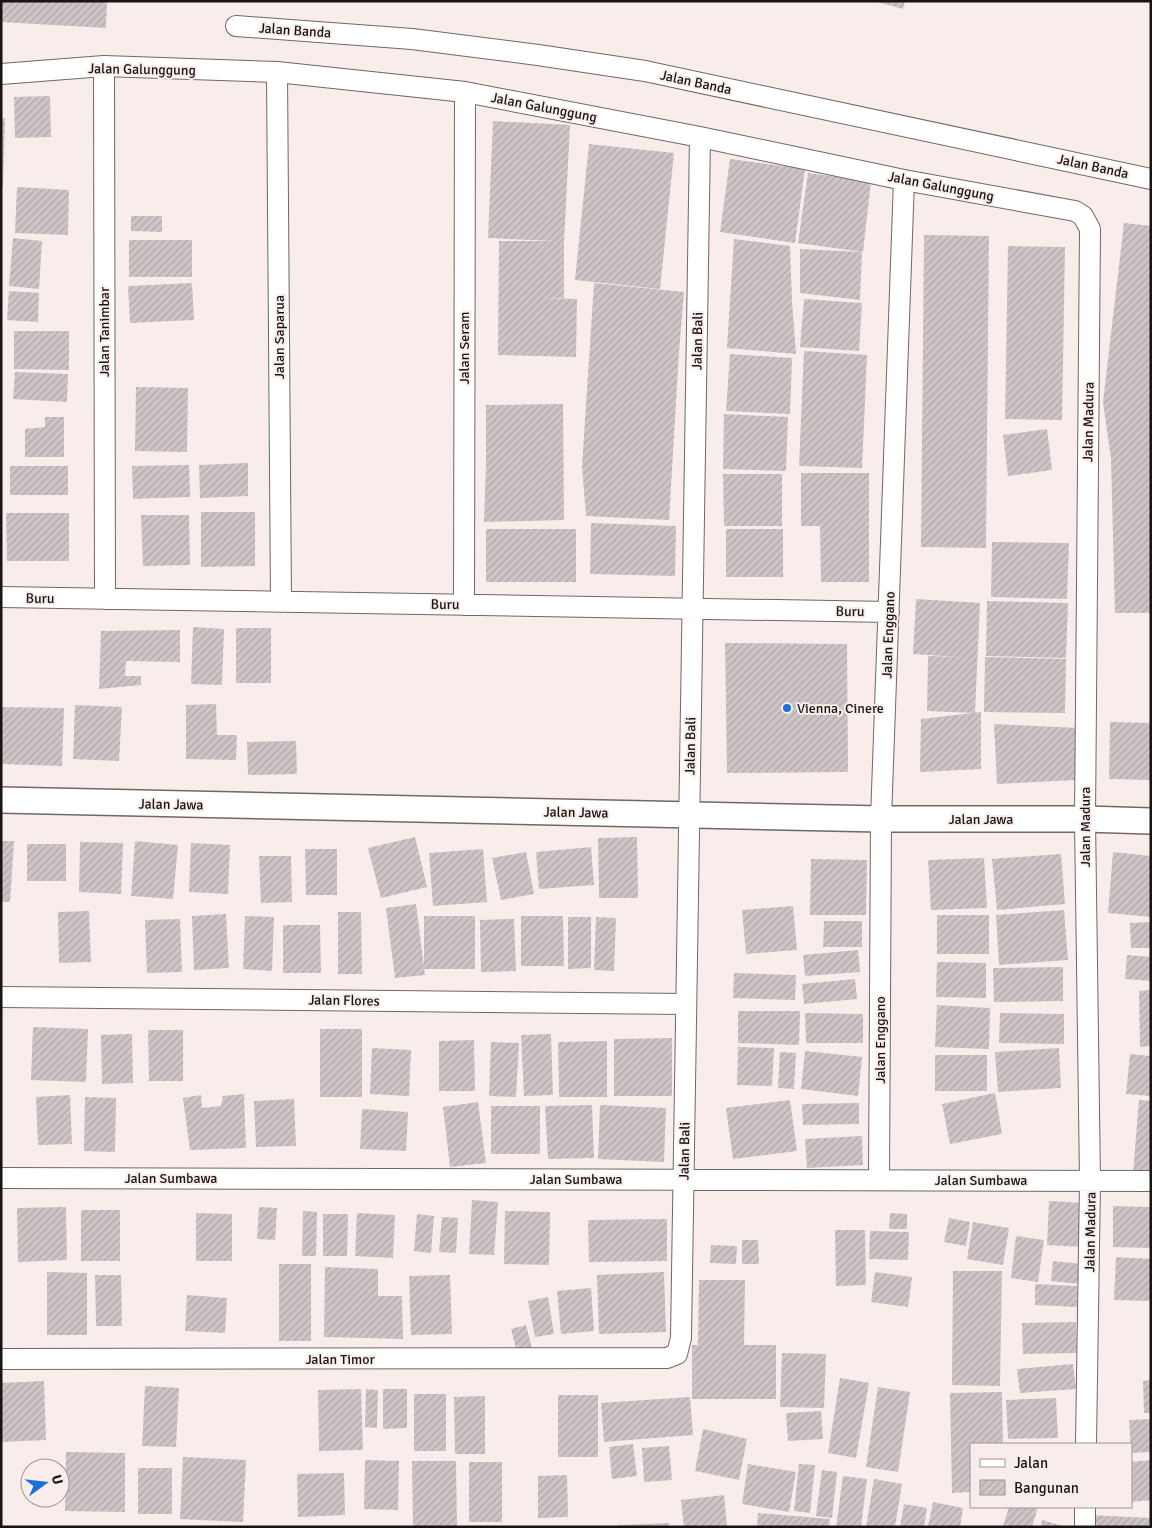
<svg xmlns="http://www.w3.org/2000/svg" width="1152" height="1528" font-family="Signika,sans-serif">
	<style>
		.building { fill: url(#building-hatch) }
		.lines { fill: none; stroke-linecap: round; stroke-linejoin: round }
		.minor-casing { stroke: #716765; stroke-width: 22 }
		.tertiary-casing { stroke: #716765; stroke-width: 28 }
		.minor { stroke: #fff; stroke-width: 20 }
		.tertiary { stroke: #fff; stroke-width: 25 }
		.poi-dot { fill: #1d6fd9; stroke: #f9edec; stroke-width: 2 }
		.labels { text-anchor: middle; stroke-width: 4; stroke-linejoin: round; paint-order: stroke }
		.street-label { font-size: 14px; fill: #181414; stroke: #f9edec }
		.poi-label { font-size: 14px; fill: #181414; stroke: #f9edec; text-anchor: start }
	</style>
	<defs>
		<pattern id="building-hatch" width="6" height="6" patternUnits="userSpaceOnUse" patternTransform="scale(1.25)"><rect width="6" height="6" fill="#cfc4c7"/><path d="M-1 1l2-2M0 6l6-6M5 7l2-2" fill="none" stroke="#b1a8aa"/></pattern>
	</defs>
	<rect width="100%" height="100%" fill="#f9edec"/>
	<path class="building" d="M1,1H107L106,28L1,22Z
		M874,1H905L903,9Z
		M50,96L51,137L15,138L14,97Z
		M1,118H5L3,186H1Z
		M493,121L570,125L564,242V298H541L577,299L576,357L498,355L499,241H555L488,238Z
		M589,144L674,153L660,289L575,280Z
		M730,159L805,169L795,243L720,232Z
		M808,173L871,181L863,252L798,243Z
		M17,187L69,190L68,235L15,233Z
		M131,216H162V232L131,231Z
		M1124,223L1151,226V613H1115L1111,459L1103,402Z
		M924,235L989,236L986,548L921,547Z
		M13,238L42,241L39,289L9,286Z
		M734,239L790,246L792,301L796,354L727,348Z
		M129,240H192V277H129Z
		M1008,246L1065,247L1062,420L1005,419Z
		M800,249L862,252L860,300L800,293Z
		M192,283L194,320L130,323L128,286Z
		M594,283L684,292L679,352L669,520L586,516L582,466Z
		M9,291L39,293L38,322L7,320Z
		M804,299L862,303L859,351L800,347Z
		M14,331H69V370L14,369Z
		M804,351L867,355L862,468L799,466Z
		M730,354L792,358L790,414L726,411Z
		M15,372L68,374L67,402L13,399Z
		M136,387L188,388L187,452L135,451Z
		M563,404L564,520L484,522L486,464V405Z
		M724,414L788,417L786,471L723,469Z
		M45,417H64V457H25V429L45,427Z
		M1047,429L1052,470L1008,476L1003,435Z
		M248,463V496L200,498L199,465Z
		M189,465L190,497L133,499L132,466Z
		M10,466H68V495H10Z
		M801,473H869V582H821L820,526H801Z
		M723,474H782V526H724Z
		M201,512H255V566L201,567Z
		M6,513H69V561H7Z
		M141,515H189L190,565L143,566Z
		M591,523L676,526L675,576L590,574Z
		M486,529H576V582H486Z
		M726,529H783V577H726Z
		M992,542L1069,543L1067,599L991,597Z
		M916,599L980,603L975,713L927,711L928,656L960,657L913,654Z
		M987,601L1068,603L1066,658L986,656Z
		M193,627L224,629L222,685L191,684Z
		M236,628H271V683H236Z
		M180,630V662L126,661L125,676H141V685L99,689L101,631Z
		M725,643L847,644L848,772L727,773Z
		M985,657L1066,659L1065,713L984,712Z
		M216,704L217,735H237L236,760L186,759V705Z
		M75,705L122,707L119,761L73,759Z
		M1,707L64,708L62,766L1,764Z
		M981,712V769L920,772L921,719Z
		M1110,722L1151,723V780L1109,779Z
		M994,724L1078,728L1076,780L997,784Z
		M296,741L297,774L248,775L247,742Z
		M415,837L427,887L381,898L368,848Z
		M637,837L638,898H599L598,838Z
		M1,841H14L10,902H1Z
		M135,841L178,845L173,899L131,896Z
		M80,842L123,843L121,894L79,892Z
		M191,843L230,845L228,894L189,892Z
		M27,844H66V881H27Z
		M591,847L594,885L539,889L536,852Z
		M305,849H337V895H306Z
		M483,849L487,902L433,906L429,853Z
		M526,852L534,894L501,900L492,858Z
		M1113,852L1151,856V917L1108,913Z
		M1061,854L1065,904L997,910L992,859Z
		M259,856H291L292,902L261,903Z
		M984,858L987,908L931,910L928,860Z
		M811,859L867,860L866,915H810Z
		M416,904L425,975L395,978L386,908Z
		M793,906L797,950L746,954L742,910Z
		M1064,910L1068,960L999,965L996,915Z
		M89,911L91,962L59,963L58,912Z
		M338,912H361L362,974H338Z
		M226,914L229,968L194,970L192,916Z
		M937,915H989V954H937Z
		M245,916L274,917L272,971L243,969Z
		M424,916H475V969H424Z
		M521,916H563L564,966H521Z
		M568,917H591V968L568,969Z
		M596,917L616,918L614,971L594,970Z
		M180,919L182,972L147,973L145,920Z
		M514,919L516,971L481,972L480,920Z
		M824,921H862V947H823Z
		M1151,922V948H1131L1130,923Z
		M283,925H320L321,973H283Z
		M858,950L860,972L805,976L803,955Z
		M1127,955L1151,957V981L1125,979Z
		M937,962L986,963V998L936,997Z
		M1063,967V1001L994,1002L993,968Z
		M734,973L796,975L795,1000L733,998Z
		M855,979L857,999L804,1004L802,984Z
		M1151,990V1046L1140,1047L1139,991Z
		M937,1005L990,1008L989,1049L935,1047Z
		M738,1011H800L799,1045L738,1043Z
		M805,1013L863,1014V1043H806Z
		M1000,1013L1064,1014V1044L999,1043Z
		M33,1027L88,1029L86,1082L31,1080Z
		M320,1029H362V1097H320Z
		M148,1030H183V1081H149Z
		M132,1034L133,1083L102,1084L101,1035Z
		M551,1034L553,1095L524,1096L521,1035Z
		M672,1038V1096H614V1039Z
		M474,1040L475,1091H439V1041Z
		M607,1041V1097H559L558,1042Z
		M491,1042L519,1043L516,1097L489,1096Z
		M738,1047L774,1048L772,1086L737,1085Z
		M372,1048L411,1050L409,1096L370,1094Z
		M1059,1048L1061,1088L998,1092L995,1052Z
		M805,1051L862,1057L858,1096L801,1089Z
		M780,1052L796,1053L794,1089L778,1088Z
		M1130,1054L1151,1056V1096L1126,1094Z
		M935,1055H987V1091H935Z
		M995,1093L1002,1134L950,1144L942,1104Z
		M244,1094L246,1148L190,1150L183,1098L201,1095L202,1108L221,1106L223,1096Z
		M70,1095L72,1144L38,1145L36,1097Z
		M85,1097L116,1098L115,1152L84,1151Z
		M294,1099L296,1146L256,1147L254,1101Z
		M790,1100L797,1151L733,1159L726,1108Z
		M1139,1100L1151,1101V1174L1133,1173Z
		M478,1102L486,1163L450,1167L443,1107Z
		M859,1103V1124L803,1125L802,1104Z
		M592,1105L594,1158L548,1159L545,1106Z
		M600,1105L666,1108L664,1162L598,1159Z
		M491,1106H540V1154H491Z
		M362,1109L408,1112L406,1151L360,1149Z
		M862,1136L863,1165L807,1168L805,1139Z
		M472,1200L498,1202L494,1255L469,1254Z
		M1049,1201L1084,1203L1082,1247L1047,1245Z
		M1113,1206L1151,1207V1248L1113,1247Z
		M66,1207L67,1260L18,1262L17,1208Z
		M259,1207L277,1208L275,1240L257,1239Z
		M81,1210H120V1261H81Z
		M303,1211L317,1212L316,1256H302Z
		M505,1211L550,1212L549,1265L504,1264Z
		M196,1213L232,1214V1261H196Z
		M357,1213L395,1215L393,1258L355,1256Z
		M890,1213L907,1214V1229H889Z
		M323,1214H348L347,1256H323Z
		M417,1214L434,1216L431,1253L414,1251Z
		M442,1217L458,1218L456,1253L439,1252Z
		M949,1218L970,1222L966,1246L944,1242Z
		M667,1219V1261L589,1262L588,1220Z
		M973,1222L1009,1228L1003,1265L967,1259Z
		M835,1230H865L866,1285L836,1286Z
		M870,1231L909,1232L908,1260L869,1259Z
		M1016,1236L1044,1240L1038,1282L1011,1278Z
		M742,1240H758L759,1264H742Z
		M711,1245L737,1246L736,1264L710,1263Z
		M1116,1257L1151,1259V1301L1114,1300Z
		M1053,1261L1082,1264L1080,1284L1051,1281Z
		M279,1264H311V1341H279Z
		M325,1267L378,1269V1296H402L403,1339L324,1337Z
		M953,1271H1002L1000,1386L952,1385Z
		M47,1272L87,1273V1335H47Z
		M664,1272L666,1332L599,1334L597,1275Z
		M875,1272L912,1277L908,1307L871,1302Z
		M95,1275H121L122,1326H96Z
		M450,1275L452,1334L411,1335L409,1276Z
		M699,1280H745L744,1345H776V1399H692V1345H698Z
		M1035,1284L1077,1286V1307L1035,1305Z
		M591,1288L594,1331L561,1334L557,1291Z
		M187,1295L227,1298L225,1333L185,1331Z
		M548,1297L554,1334L535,1337L528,1301Z
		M1076,1322L1077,1353L1023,1354L1022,1323Z
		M526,1325L533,1352L518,1356L511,1329Z
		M782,1353L826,1354L824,1408L780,1407Z
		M1073,1364L1076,1389L1020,1393L1017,1369Z
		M840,1378L869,1383L856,1458L828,1453Z
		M1151,1380V1413H1144L1143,1381Z
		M44,1381L46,1440L2,1442L1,1383Z
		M145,1386L179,1388L176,1447L142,1446Z
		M878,1387L910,1392L898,1472L866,1467Z
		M361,1389L363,1450L319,1451L318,1390Z
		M366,1389L378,1390L377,1428L365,1427Z
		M383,1389H407V1428L383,1429Z
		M1002,1392L1003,1444H971V1492L952,1493L950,1393Z
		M414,1394H446V1451H414Z
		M558,1395H598V1457H558Z
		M485,1396V1454H455L454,1397Z
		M690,1397L693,1435L604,1442L601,1403Z
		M1056,1398L1058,1438L1008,1439L1006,1400Z
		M821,1411L823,1439L788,1441L786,1413Z
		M1151,1419V1452L1131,1453L1129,1420Z
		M703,1429L747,1439L739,1480L695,1471Z
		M633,1444L637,1476L612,1479L609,1447Z
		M669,1446L672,1480L644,1482L642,1448Z
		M66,1452L125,1453V1512L65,1511Z
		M183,1457L246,1460L243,1522L180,1519Z
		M365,1460L399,1461L398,1510L364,1509Z
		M1151,1460V1500L1131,1502V1462Z
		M412,1461H456L457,1527H413Z
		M469,1462H502V1522H469Z
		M748,1464L796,1472L789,1512L742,1504Z
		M799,1464L815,1465L810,1513L794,1511Z
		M138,1468H172V1514H138Z
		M822,1470L837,1472L832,1518L816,1516Z
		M344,1473L345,1515L298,1517L297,1474Z
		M567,1475L568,1517L538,1518V1476Z
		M843,1476L867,1479L861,1527H836Z
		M874,1479L902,1484L895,1527H866Z
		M724,1495L727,1527H684L681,1500Z
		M933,1502L963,1508L960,1527H928Z
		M904,1504L927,1508L924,1527H900Z
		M1009,1507H1038L1032,1527H1003Z
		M758,1513L830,1519L829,1527H757Z
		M1090,1515L1151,1518V1527H1090Z
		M1042,1520L1063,1526V1527H1041Z
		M669,1523V1527H619V1525Z"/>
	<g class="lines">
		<g class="minor-casing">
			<path id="minor" d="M236,26L412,39L538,55L645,71L1151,179
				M104,66L105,599
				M277,72L281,602
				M1,74L104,66L277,72L465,92L700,137L904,180L1075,211L1083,216L1090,229L1085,819L1090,1181L1086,1444
				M1,597L889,612
				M464,605L465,92
				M1,997L686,1004
				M1,1178L1151,1181
				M879,1180L881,819L904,180
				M1,1359L667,1358L677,1354L681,1338L700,137
				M1085,1527V1507"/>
		</g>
		<g class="tertiary-casing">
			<path id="tertiary" d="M1,800L881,819H1085L1151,821"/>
		</g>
		<use href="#minor" class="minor"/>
		<use href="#tertiary" class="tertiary"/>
	</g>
	<circle class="poi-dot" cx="787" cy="708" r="5"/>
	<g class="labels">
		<g class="street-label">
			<text transform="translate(295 30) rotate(4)" y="5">Jalan Banda</text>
			<text transform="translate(142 69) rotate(1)" y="5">Jalan Galunggung</text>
			<text transform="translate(696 82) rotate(12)" y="5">Jalan Banda</text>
			<text transform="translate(544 107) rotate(11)" y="5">Jalan Galunggung</text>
			<text transform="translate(1093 166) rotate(12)" y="5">Jalan Banda</text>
			<text transform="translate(941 186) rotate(11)" y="5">Jalan Galunggung</text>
			<text transform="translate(104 332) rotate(-90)" y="5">Jalan Tanimbar</text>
			<text transform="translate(279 337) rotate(-90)" y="5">Jalan Saparua</text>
			<text transform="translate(697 341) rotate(-89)" y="5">Jalan Bali</text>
			<text transform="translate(464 348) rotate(-90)" y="5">Jalan Seram</text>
			<text transform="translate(1088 422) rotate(-89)" y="5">Jalan Madura</text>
			<text transform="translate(40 598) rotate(1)" y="5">Buru</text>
			<text transform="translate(445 604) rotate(1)" y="5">Buru</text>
			<text transform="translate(850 611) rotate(1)" y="5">Buru</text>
			<text transform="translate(888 635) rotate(-88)" y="5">Jalan Enggano</text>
			<text transform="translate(690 746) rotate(-89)" y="5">Jalan Bali</text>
			<text transform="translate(171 804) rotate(1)" y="5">Jalan Jawa</text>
			<text transform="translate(576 812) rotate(1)" y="5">Jalan Jawa</text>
			<text x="981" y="824">Jalan Jawa</text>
			<text transform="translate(1085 827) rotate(-90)" y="5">Jalan Madura</text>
			<text transform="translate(344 1000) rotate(1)" y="5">Jalan Flores</text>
			<text transform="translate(880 1040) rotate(-90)" y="5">Jalan Enggano</text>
			<text transform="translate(684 1151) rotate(-89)" y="5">Jalan Bali</text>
			<text x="171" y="1183">Jalan Sumbawa</text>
			<text x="576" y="1184">Jalan Sumbawa</text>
			<text x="981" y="1185">Jalan Sumbawa</text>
			<text transform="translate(1090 1232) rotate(-89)" y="5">Jalan Madura</text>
			<text x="340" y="1364">Jalan Timor</text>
		</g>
		<g class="poi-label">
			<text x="797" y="713">Vienna, Cinere</text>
		</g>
	</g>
	<rect width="1152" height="1528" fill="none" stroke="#181414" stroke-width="5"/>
	<rect x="970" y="1443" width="162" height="65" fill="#f9edec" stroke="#9f9696"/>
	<rect x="980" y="1459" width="25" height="8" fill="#ffffff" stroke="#9f9696"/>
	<text x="1014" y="1468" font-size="15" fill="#181414">Jalan</text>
	<rect x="980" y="1480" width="25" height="15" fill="url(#building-hatch)" stroke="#9f9696"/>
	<text x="1014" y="1493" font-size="15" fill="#181414">Bangunan</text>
	<g transform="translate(45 1483) rotate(75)"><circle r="24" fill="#f9edec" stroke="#9f9696"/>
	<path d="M0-4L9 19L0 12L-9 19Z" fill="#1d6fd9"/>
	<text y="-8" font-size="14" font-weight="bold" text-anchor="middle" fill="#181414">U</text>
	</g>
</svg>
